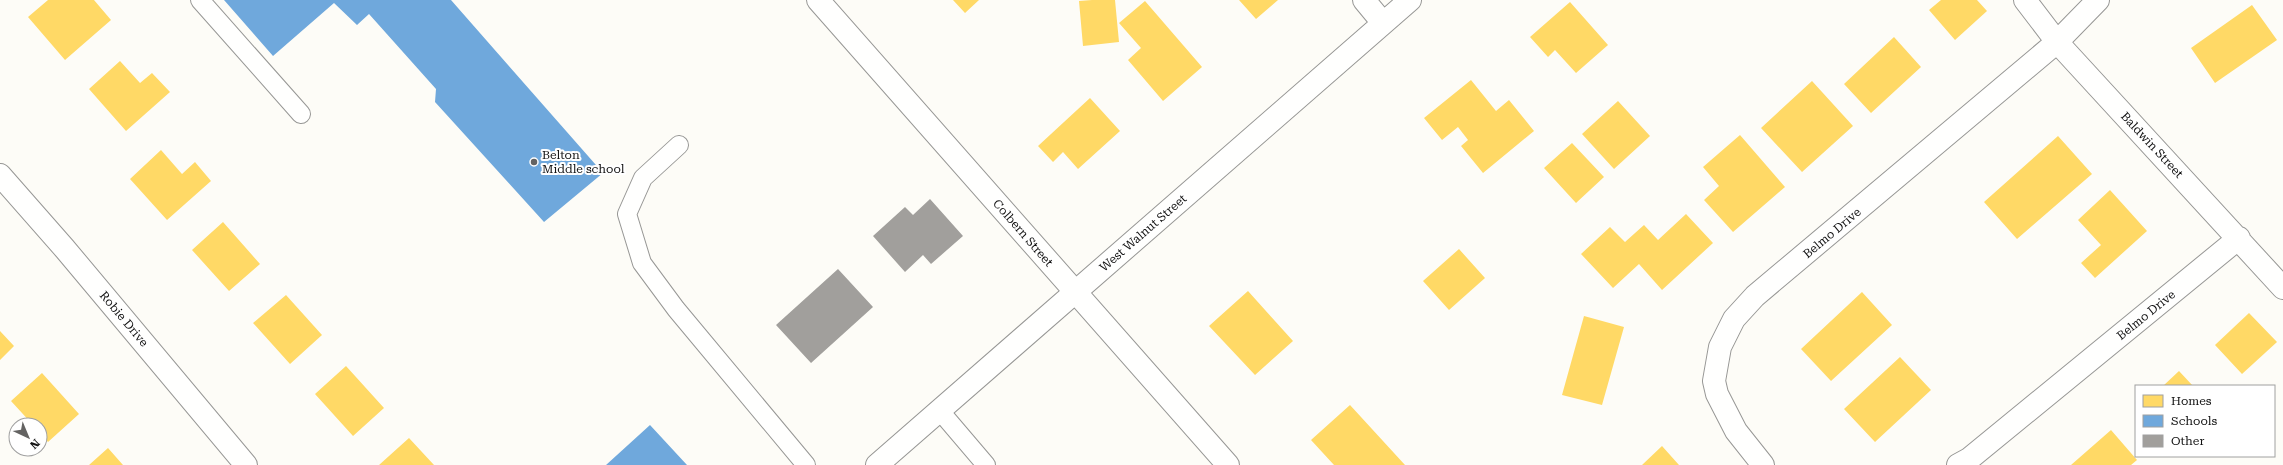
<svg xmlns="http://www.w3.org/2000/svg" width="2283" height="465" font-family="'Roboto Serif',serif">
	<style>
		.homes { fill: #ffd966 }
		.schools { fill: #6fa8dc }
		.building { fill: #a19f9c }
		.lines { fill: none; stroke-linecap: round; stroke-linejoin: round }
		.service-casing { stroke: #979795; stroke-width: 20 }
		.minor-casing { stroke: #979795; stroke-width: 24 }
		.service { stroke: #fffffe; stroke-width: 18 }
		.minor { stroke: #fffffe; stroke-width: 22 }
		.poi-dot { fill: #646362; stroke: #fff; stroke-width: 1.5 }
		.labels { text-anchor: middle; stroke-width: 4; stroke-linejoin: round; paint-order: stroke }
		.street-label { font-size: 12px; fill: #111; stroke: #fff }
		.poi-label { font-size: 12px; fill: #111; stroke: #fff; text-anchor: start }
	</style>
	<rect width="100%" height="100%" fill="#fdfcf7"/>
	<path class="homes" d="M48,0H94L111,20L65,60L28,17Z
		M953,0H979L965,13Z
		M1092,0H1115L1119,42L1083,46L1079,1Z
		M1239,0H1278L1256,19Z
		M1941,0H1977L1987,11L1955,40L1929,10Z
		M1145,1L1202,67L1163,101L1128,60L1141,48L1119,23Z
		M1570,2L1608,45L1576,73L1555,50L1548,57L1530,37Z
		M2252,5L2277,40L2215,83L2191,48Z
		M1894,37L1921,67L1871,113L1844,84Z
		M120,61L140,83L152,73L170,92L126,131L89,89Z
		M1471,80L1496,111L1509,100L1534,131L1483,173L1461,146L1468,140L1458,127L1442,140L1424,118Z
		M1812,81L1853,126L1802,172L1761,128Z
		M1090,98L1120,131L1078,169L1063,152L1053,162L1038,146Z
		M1618,101L1650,136L1614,169L1582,134Z
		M1740,135L1785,187L1733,232L1704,200L1719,186L1703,167Z
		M2058,136L2092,174L2017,239L1984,202Z
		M1572,143L1604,177L1576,203L1544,168Z
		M161,150L182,174L195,162L211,181L167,220L130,179Z
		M2110,190L2147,231L2095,278L2081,263L2101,245L2078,220Z
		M1686,214L1713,243L1662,290L1639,264L1613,288L1581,254L1610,227L1625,242L1644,225L1658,240Z
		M223,222L260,264L229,291L192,250Z
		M1459,249L1485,278L1449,310L1423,281Z
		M1248,291L1293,341L1255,375L1209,326Z
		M1862,292L1892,325L1831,381L1801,349Z
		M286,295L322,335L290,364L253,323Z
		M2249,313L2277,342L2242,374L2215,345Z
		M1584,316L1624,327L1602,405L1562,395Z
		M0,331L14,346L0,360Z
		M1900,357L1931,390L1875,442L1844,409Z
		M346,366L384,408L353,436L315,394Z
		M2179,371L2193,386H2163Z
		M42,373L79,414L48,442L40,433V425H33L11,401Z
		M1350,405L1405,465H1334L1311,440Z
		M2111,430L2137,460L2131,465H2071Z
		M409,438L434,465H379Z
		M1662,446L1679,465H1642Z
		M108,448L123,465H89Z"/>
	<path class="schools" d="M224,0H451L603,173L544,222L435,102L436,89L369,14L357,25L334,3L273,56Z
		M650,425L687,465H606Z"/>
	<path class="building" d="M930,199L963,236L931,264L923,255L905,272L873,236L905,207L913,215Z
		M838,269L873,307L811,363L776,325Z"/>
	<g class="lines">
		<g class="service-casing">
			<path id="service" d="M200,0L301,114
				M679,145L643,178L627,214L642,263L676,309L806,465
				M940,411L986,465"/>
		</g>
		<g class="minor-casing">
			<path id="minor" d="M818,0L1228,465
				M1364,0L1383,23
				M2025,0L2057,42L2283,288
				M0,175L65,249L246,465
				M877,465L1410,0
				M1763,465L1736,431L1717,394L1714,381L1720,347L1734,319L1755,296L2057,42L2098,0
				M1958,465L1969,459L2239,238"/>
		</g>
		<use href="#service" class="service"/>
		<use href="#minor" class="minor"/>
	</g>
	<circle class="poi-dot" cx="534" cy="162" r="4"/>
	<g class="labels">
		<g class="street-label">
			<text transform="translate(2152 145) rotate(47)" y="4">Baldwin Street</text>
			<text transform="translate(1023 233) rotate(49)" y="4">Colbern Street</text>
			<text transform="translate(1143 233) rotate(-41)" y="4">West Walnut Street</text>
			<text transform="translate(1832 233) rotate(-40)" y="4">Belmo Drive</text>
			<text transform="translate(2146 315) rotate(-39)" y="4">Belmo Drive</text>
			<text transform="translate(124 319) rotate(50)" y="4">Robie Drive</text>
		</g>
		<g class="poi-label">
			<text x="542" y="159">Belton<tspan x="542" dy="14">Middle school</tspan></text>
		</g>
	</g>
	<rect x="2135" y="385" width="140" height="72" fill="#ffffff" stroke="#a0a0a0"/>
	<rect x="2143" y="395" width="20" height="12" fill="#ffd966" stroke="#a0a0a0"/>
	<text x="2171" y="405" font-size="12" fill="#111111">Homes</text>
	<rect x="2143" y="415" width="20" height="12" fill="#6fa8dc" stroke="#a0a0a0"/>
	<text x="2171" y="425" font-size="12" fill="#111111">Schools</text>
	<rect x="2143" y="435" width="20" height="12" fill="#a19f9c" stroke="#a0a0a0"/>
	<text x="2171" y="445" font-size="12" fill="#111111">Other</text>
	<g transform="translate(28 437) rotate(136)"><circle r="19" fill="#ffffff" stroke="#a0a0a0"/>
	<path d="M0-3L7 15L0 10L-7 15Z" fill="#646362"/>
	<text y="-6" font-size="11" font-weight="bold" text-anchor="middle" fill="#111111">N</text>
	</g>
</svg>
